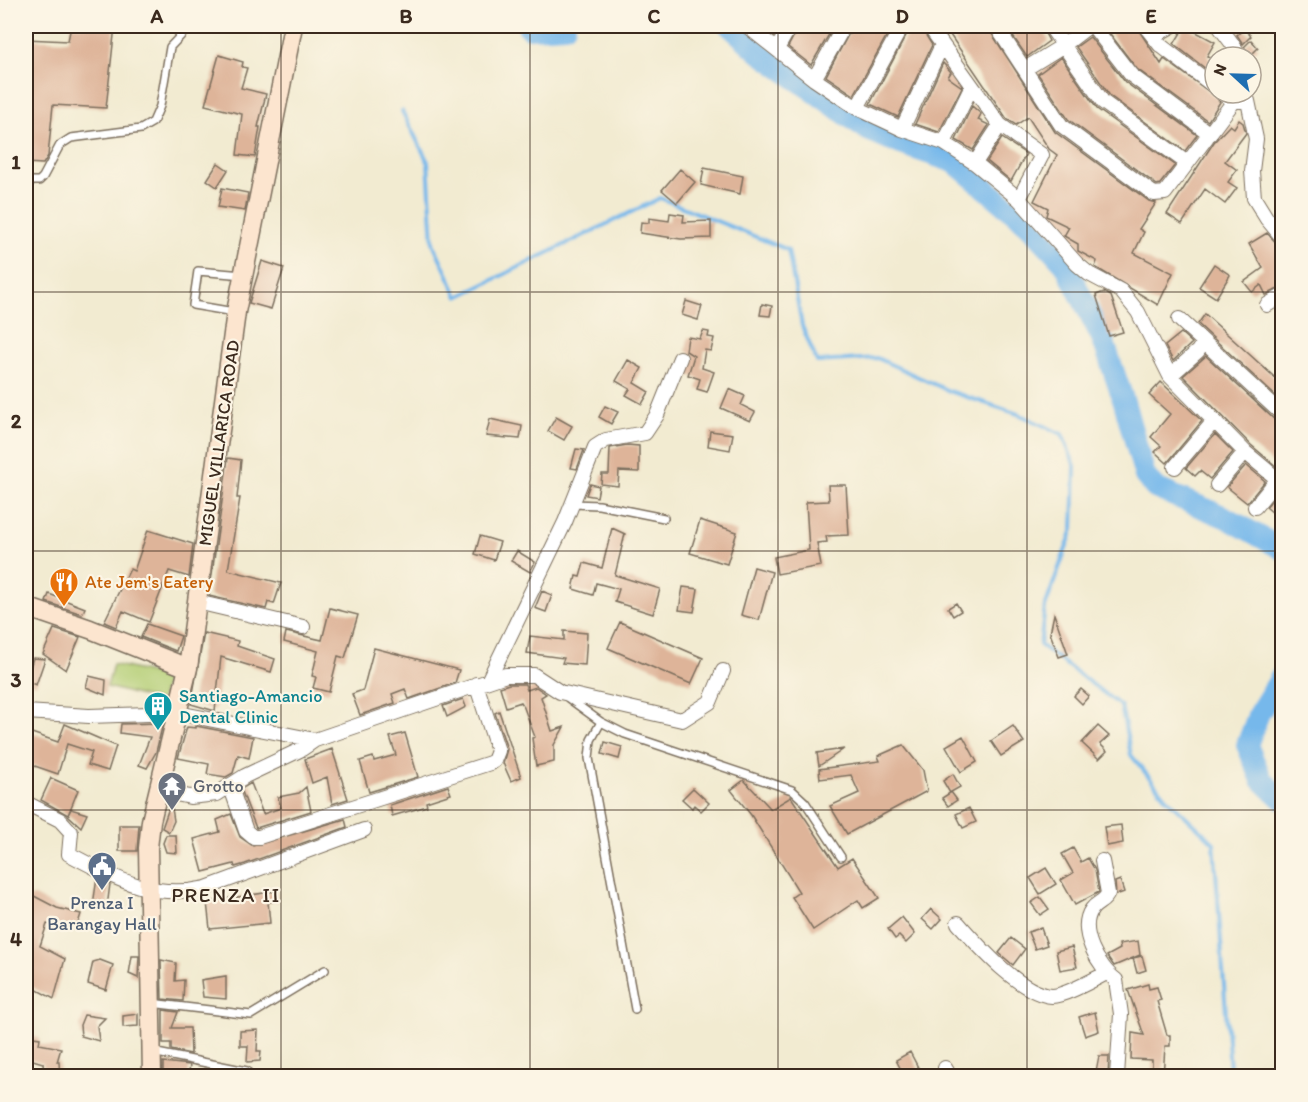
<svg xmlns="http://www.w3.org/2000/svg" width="1308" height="1102" font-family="Itim,sans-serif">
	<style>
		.green { fill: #b3ce74; stroke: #777c49; stroke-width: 1.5 }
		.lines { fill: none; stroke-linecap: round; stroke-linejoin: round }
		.stream { stroke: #76b8eb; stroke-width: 4 }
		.river { stroke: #76b8eb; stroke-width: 22 }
		.building { fill: #deb499 }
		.lane-casing { stroke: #7b6e5d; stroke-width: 10 }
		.street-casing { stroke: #7b6e5d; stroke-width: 16 }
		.secondary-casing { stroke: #7b6e5d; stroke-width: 21 }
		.lane { stroke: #fff; stroke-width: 7 }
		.street { stroke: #fff; stroke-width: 14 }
		.secondary { stroke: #fce5cf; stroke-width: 18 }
		.grid { fill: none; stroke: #3b2a1e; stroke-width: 1.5; stroke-opacity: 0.55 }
		.labels { text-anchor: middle; stroke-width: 4.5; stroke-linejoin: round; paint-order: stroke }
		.street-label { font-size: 18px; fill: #3b2a1e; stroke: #fcf5e5 }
		.food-label { font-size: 18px; fill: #c56008; stroke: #fcf5e5; text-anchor: start }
		.culture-label { font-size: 18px; fill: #0d838f; stroke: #fcf5e5; text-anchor: start }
		.worship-label { font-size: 18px; fill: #5b616d; stroke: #fcf5e5; text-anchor: start }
		.service-label { font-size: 18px; fill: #4e5e75; stroke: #fcf5e5 }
		.quarter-label { font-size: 21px; letter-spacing: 1.5px; fill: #3b2a1e; stroke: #fcf5e5 }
		.neatline { fill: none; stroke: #3b2a1e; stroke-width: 2 }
		.grid-label { font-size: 20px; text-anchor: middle; font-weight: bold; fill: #3b2a1e }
	</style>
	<rect width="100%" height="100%" fill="#fcf5e5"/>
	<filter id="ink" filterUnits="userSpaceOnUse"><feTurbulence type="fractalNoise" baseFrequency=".0167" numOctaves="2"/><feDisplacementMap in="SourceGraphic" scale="12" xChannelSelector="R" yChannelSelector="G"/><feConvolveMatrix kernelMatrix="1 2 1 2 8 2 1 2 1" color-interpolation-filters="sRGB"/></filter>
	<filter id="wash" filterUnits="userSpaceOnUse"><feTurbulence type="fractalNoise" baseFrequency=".008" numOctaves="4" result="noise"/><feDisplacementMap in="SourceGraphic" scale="24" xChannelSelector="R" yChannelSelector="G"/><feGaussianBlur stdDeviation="1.35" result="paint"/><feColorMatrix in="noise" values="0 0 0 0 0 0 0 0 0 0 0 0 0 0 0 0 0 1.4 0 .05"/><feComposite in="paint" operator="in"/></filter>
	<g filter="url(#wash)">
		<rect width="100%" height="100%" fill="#f2ebd1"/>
		<path class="green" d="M113,664L167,677L161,701L107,687Z"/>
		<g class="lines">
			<path class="stream" d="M402,111L428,162L433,243L458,297L660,198L788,250L802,326L817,362L877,358L949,391L1018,414L1062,434L1075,466L1073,529L1045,607L1040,645L1121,706L1131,755L1166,798L1214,843L1230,1070L1228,1076"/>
			<path class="river" d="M528,26L530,28L565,26
				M730,26L760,53L868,130L901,144L954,162L1028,224L1065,264L1103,340L1124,402L1145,476L1155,488L1225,517L1282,549
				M1282,676L1259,713L1247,745L1262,780L1282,799"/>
		</g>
		<g id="blocks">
			<path class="building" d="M71,26H115L106,108L53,105L48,156L43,164L26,163V39L68,41Z
				M765,26H780L774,36L764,28Z
				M799,26H834L811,65L788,47Z
				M853,26H892L854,95L826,76Z
				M911,26H920L932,45L898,117L870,104Z
				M944,26H987L1055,132L1149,201L1156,203L1139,229L1144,232L1134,253L1173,273L1158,305L1095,267L1097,261L1078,251V244L1064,236L1069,227L1046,216L1048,208L1034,201L1057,155L1049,149L1028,117L1016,125L1007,119Z
				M1006,26H1041L1049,41L1027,57Z
				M1104,26H1136L1161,64L1164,59L1215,96L1220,102L1208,121L1137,69Z
				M1185,26L1215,42L1207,56L1215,61V76L1174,44Z
				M1244,29L1251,36L1243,44L1237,35Z
				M1090,37L1125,82L1197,135L1185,151L1110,96L1076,47Z
				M1251,40L1258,48L1250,56L1244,47Z
				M219,55L243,62L242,67L247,68L241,88L266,94L258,127H260L255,157L237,155L242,114L205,105Z
				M1061,57L1097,109L1175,165L1160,184L1157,185L1068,119L1038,74Z
				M943,63L951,72L948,77L962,87L939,132L915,124Z
				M972,106L981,114L978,120L989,125L973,150L956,140Z
				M1239,120L1243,123L1246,133L1225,161L1237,170L1228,182L1237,188L1225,204L1205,189L1182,224L1167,214L1214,142L1230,125L1234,128Z
				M1002,138L1026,154L1011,181L987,161Z
				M218,163L228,170L217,187L207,180Z
				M704,168L743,176L740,194L701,185Z
				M680,169L695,182L677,203L662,190Z
				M222,188L248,193L245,211L218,207Z
				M670,213L684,215L683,222L711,221V238L681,239L640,233L641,222L649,223V218L669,221Z
				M1267,233L1282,249V287L1266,295L1261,285L1252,292L1244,282L1263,268L1249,244Z
				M262,261L284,268L271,309L249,303Z
				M1214,264L1230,275L1216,298L1199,287Z
				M1104,292L1111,296L1123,332L1109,336L1096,295Z
				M686,301L702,306L698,320L682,315Z
				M762,304L772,306L770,316L760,315Z
				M1205,314L1282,384V402L1198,324Z
				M703,331L709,332L708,337L714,338L711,351L705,350L702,368L714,372L707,392L697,389L700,379L688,375L694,356L686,351L688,337L700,339Z
				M1181,333L1192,343L1173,361L1165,346Z
				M1206,356L1276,421L1282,423L1281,465L1277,467L1251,445L1183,376Z
				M628,360L642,368L634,383L649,392L642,404L626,395L630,389L616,381Z
				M1161,382L1202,421L1167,463L1155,452L1161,446L1151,437L1170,414L1149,395Z
				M729,389L745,396L741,405L755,412L750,421L721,408Z
				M605,406L618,412L611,424L599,417Z
				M556,417L572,426L564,440L548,431Z
				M490,419L522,426L520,439L486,436Z
				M710,431L733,434L730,450L708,446Z
				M1215,434L1233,452L1210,479L1200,471L1195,476L1186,468Z
				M627,445L639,446V472L619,471L618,486L601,484L602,474H609L610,448Z
				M576,449L584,450L577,469L571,468Z
				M228,458L241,460L237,498H240L228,570L281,583L274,604L268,602L266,609L209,596Z
				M1246,465L1265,481L1247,503L1227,487Z
				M590,484L599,486L597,497L586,495Z
				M828,485H846L849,535L826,536L827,542L817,543L821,566L777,574L774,557L809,550L806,502L829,501Z
				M1279,491L1282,492V502L1273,513L1266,507Z
				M700,520L737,532L727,564L690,553Z
				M612,528L625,534L615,575L660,589L653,614L615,602L619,589L596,583L593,595L573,589L576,576L580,577L584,563L602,568Z
				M148,530L193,544L189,577L169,571L149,622L123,611L116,627L104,622L130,569L134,571Z
				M480,536L500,542L494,560L475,554Z
				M517,551L535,562L530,572L511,561Z
				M754,567L772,572L759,620L741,615Z
				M683,587L698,589L694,612L679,610Z
				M542,591L552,595L546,612L535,608Z
				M49,594L85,608L82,614L46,602Z
				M956,603L961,611L953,616L948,608Z
				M330,608L358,615L345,658L338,656L329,692L313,688L316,677L312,676L318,651L284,642L286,632L322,640Z
				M1054,614L1068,654L1059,657L1050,633Z
				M620,622L703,658L691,684L608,648Z
				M147,624L181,636L176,651L141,637Z
				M54,629L80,637L66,670L43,654Z
				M564,631L587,633L585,665L562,663L564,658L527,653L530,636L564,640Z
				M204,633L238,641L237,646L275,659L271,672L221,657L215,711L191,704Z
				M374,648L459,670L455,683L409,699L405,689L392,694L395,703L360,715L352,694L363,690Z
				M33,658L45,659L36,685L26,681Z
				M89,676L106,680L105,695L86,687Z
				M509,684H525L527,690L536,687L546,694L541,697L552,731L564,727L554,745V762L536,766L532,738L535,737L523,705L521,702L506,707L500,687Z
				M1081,689L1089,696L1082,704L1074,696Z
				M463,699L466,707L447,717L443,706Z
				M499,711L521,777L511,781L503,763L507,749L495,713Z
				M163,723L156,752L147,768L139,765L150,737L120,733L121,724Z
				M65,724L116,746L108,771L88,765L92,752L67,744L58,774L26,763V731L58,742Z
				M196,726L253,737L249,758L238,755L233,773L226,777L207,774L209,764L178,758L187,727L196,728Z
				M1013,726L1024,742L1001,756L991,741Z
				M1098,726L1109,736L1100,744L1107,751L1099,759L1082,743Z
				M405,733L418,777L369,792L360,761L373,757L374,761L396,755L390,737Z
				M963,736L977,762L961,772L946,746Z
				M605,742L622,747L619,759L602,754Z
				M903,745L923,770L927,791L847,834L830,806L859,793L851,775L820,779L819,769L880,761L878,756Z
				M332,749L348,799L332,804L327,777L312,783L305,759Z
				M844,749L819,766L817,753Z
				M953,774L960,787L951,792L957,800L948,806L942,798L950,793L943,781Z
				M51,778L78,790L68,815L41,800Z
				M744,780L771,809L791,797L838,867L852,858L879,898L863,908L858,900L813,930L792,897L799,892L751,815L731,790Z
				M251,783L263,814L281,808L278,797L299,793L306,787L311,811L256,828L241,789Z
				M448,786L451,794L426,802L427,806L392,816L390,805Z
				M693,788L709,803L701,811L694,805L692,808L682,799Z
				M171,802L174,821L169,832L162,828Z
				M969,808L976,822L963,828L956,814Z
				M71,809L87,814L81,827L68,815Z
				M231,814L240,837L253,846L345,819L347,827L245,864L235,867L234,864L203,872L194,839L220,832L217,820Z
				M119,825H139L137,851H119Z
				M1121,825L1123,843L1107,846L1104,827Z
				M166,835H176L177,853L166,852L163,843Z
				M1073,848L1081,862L1088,858L1095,870L1099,892L1075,905L1061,880L1073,873L1062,854Z
				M1046,868L1056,884L1040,894L1030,878Z
				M97,878L110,884L107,907L93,905Z
				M1120,880L1124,892L1116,895L1115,882Z
				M276,891L277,901L268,902L270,923L210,929L207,902Z
				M34,896L57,908L81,914L76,930L47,924L40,946L65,959L54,999L30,986L26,988V899Z
				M1040,897L1049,909L1040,915L1031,903Z
				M931,909L942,919L933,929L922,919Z
				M902,917L915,934L906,943L899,936L895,939L888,929Z
				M1041,928L1047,945L1035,949L1028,932Z
				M1011,938L1025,949L1013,965L999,953Z
				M1138,941L1140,955L1114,966L1107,956L1120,949L1119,944Z
				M1072,947L1077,967L1060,970L1056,951Z
				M132,956H139L138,978L129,974Z
				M1142,956L1146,970L1137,973L1133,958Z
				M100,960L113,965L106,990L88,984L93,962Z
				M161,960L176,963L175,981L184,980L183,1001L162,999Z
				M226,976V999L203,997L201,980Z
				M1148,984L1149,989L1157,987L1161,1000L1157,1001L1167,1035H1170V1046H1165L1163,1077H1152V1060L1131,1059L1132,1033L1144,1035L1128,990Z
				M163,1010L178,1012L172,1028H190L191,1054L171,1050V1043H163Z
				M1095,1012L1099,1031L1085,1036L1079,1017Z
				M138,1014V1026L123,1027V1016Z
				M84,1015L105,1018L97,1026L99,1041L81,1036L80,1025Z
				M258,1030L257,1051H261L260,1061L247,1062L248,1046H240V1031Z
				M26,1036L40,1038L39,1044L61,1048L57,1062H59L60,1077L44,1074L43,1063L26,1058Z
				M910,1052L923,1077H905L896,1060Z
				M1099,1056H1109L1108,1077H1095Z
				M163,1062L190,1065L188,1077H163Z"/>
		</g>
	</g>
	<g filter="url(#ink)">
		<use href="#blocks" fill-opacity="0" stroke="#7b6e5d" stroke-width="1.5"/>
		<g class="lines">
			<g class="lane-casing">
				<path id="lane" d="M26,181H39L43,177L60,145L71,138L141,129L153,122L160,106L170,47L190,26
					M234,312L193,305L198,271L243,275
					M573,504L599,505L664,518
					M568,698L601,722L625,734L792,790L805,802L841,857
					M601,722L591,740L589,758L635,1009
					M151,1003L251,1015L325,970
					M152,1052L247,1071"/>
			</g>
			<g class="street-casing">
				<path id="street" d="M747,26L814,79L857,108L902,129L944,143L975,163L1019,199L1077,264L1089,274L1121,291L1138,312L1170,376L1245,452L1282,483
					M929,26L1000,125L1042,155L1019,199
					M996,26L1061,125L1154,194L1165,193L1234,101
					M1050,26L1103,102L1187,163
					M1093,26L1131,75L1210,134
					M1145,26L1160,45L1215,87
					M1219,26L1234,46L1238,57
					M1280,26L1282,30
					M1154,36L1172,26
					M777,49L790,26
					M1025,69L1064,45L1089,26
					M814,79L844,26
					M1223,93L1234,101H1248L1256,139L1252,171L1254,198L1267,219L1282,237
					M857,108L902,26
					M902,129L942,45
					M944,143L972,86
					M975,163L1000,125
					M1267,305L1282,296
					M1179,319L1282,414
					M1170,376L1198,351L1203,343
					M1175,467L1214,421
					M1217,485L1245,452
					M1255,507L1282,474
					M197,602L303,627
					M489,679L565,522L595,447L606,440L645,433L657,415L680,358
					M26,712L89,716L178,713L315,740
					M230,785L246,831L253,837H259L490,763L494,761L498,751L476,684
					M158,790L190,797L217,794L245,776L302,749L315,740L506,675H534L560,692L682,720L710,702L723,671
					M26,803L60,820L71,832L69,854C115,878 152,900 206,888L364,830
					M1102,861L1108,893C1105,902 1097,902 1092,909C1077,930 1099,968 1116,980L1121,1014L1117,1076
					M958,923C978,945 1020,994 1052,996C1065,996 1094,979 1107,973
					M945,1068L950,1076"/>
			</g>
			<g class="secondary-casing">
				<path id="secondary" d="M26,607L90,629L188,668
					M152,1076L148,848L151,821L188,668L236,312L293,26"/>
			</g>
			<use href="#lane" class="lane"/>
			<use href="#street" class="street"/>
			<use href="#secondary" class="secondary"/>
		</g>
	</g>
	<path class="grid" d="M281,26V1076M530,26V1076M778,26V1076M1027,26V1076M26,292H1282M26,551H1282M26,810H1282"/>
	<defs>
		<g id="restaurant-pin" transform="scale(1.5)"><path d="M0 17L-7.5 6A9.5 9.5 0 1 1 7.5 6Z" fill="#e8710a" stroke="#fcf5e5"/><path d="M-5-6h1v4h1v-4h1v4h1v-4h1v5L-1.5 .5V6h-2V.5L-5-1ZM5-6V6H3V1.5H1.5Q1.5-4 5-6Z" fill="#fff"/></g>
		<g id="building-pin" transform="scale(1.5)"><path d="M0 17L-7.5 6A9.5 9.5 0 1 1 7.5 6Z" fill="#0f9aa8" stroke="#fcf5e5"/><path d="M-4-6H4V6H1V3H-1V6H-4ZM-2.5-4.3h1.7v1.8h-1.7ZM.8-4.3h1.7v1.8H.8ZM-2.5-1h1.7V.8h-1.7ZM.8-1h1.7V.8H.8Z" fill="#fff"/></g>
		<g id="temple-pin" transform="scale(1.5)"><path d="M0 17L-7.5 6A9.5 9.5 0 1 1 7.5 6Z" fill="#6b7280" stroke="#fcf5e5"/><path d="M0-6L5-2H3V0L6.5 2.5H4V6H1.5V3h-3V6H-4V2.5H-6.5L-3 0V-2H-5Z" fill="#fff"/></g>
		<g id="civic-pin" transform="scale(1.5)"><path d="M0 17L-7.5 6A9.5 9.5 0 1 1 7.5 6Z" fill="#5c6f8a" stroke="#fcf5e5"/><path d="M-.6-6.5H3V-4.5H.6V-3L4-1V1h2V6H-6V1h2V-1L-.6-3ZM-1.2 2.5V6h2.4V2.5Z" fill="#fff"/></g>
	</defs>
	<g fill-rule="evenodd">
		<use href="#restaurant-pin" x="64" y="582"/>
		<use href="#building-pin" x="158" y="706"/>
		<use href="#temple-pin" x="172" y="786"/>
		<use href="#civic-pin" x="102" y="866"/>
	</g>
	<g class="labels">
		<g class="street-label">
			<text transform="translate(219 443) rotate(-82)" y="6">MIGUEL VILLARICA ROAD</text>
		</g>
		<g class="food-label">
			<text x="85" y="588">Ate Jem's Eatery</text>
		</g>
		<g class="culture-label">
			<text x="179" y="702">Santiago-Amancio<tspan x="179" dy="21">Dental Clinic</tspan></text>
		</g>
		<g class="worship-label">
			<text x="193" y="792">Grotto</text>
		</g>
		<g class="service-label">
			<text x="102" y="909">Prenza I<tspan x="102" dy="21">Barangay Hall</tspan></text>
		</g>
		<g class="quarter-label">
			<text x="226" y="902">PRENZA II</text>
		</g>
	</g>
	<rect width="1308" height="1102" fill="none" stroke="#fcf5e5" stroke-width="66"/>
	<g transform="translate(1233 75) rotate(292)"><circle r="28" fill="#fcf5e5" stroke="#afa495" stroke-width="1.5"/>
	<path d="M0-4.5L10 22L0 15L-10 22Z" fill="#1f6fb2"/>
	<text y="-9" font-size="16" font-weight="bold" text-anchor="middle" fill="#3b2a1e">N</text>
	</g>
	<rect x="33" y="33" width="1242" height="1036" class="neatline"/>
	<g class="grid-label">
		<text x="157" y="23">A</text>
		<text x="406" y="23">B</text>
		<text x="654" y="23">C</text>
		<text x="902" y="23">D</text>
		<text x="1151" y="23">E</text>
		<text x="16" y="169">1</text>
		<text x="16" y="428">2</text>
		<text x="16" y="687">3</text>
		<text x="16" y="946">4</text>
	</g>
</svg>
